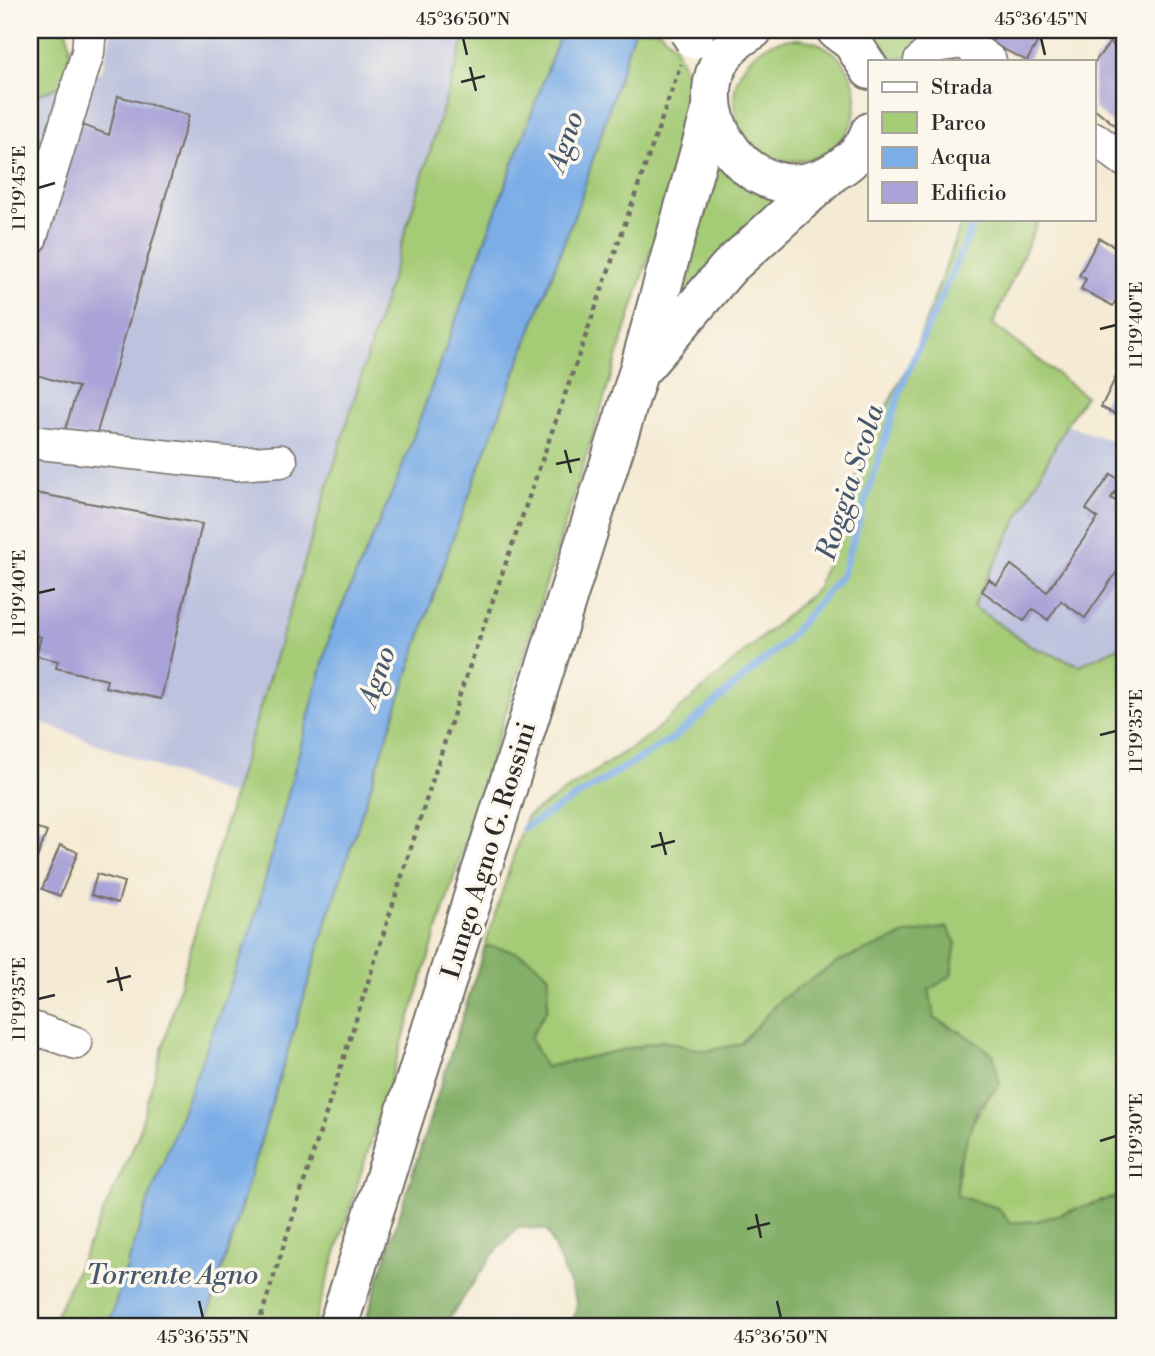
<svg xmlns="http://www.w3.org/2000/svg" width="1155" height="1356" font-family="'Libre Bodoni',serif">
	<style>
		.industrial { fill: #bdc3de }
		.green { fill: #a4cb76; stroke: #687b50; stroke-width: 2 }
		.forest { fill: #83af67; stroke: #576d49; stroke-width: 2 }
		.water { fill: #7bade7; stroke: #536c89; stroke-width: 2 }
		.lines { fill: none; stroke-linecap: round; stroke-linejoin: round }
		.stream { stroke: #7bade7; stroke-width: 7 }
		.building { fill: #aaa3d7 }
		.minor-casing { stroke: #726e66; stroke-width: 35 }
		.major-casing { stroke: #726e66; stroke-width: 42 }
		.path { stroke: #726e66; stroke-width: 4.5; stroke-dasharray: 5 5; stroke-linecap: butt }
		.minor { stroke: #fff; stroke-width: 32 }
		.major { stroke: #fff; stroke-width: 38 }
		.major-bridge-casing { stroke: #726e66; stroke-width: 42; stroke-linecap: butt }
		.major-bridge { stroke: #fff; stroke-width: 38 }
		.ticks { fill: none; stroke: #2b2b2b; stroke-width: 2.5 }
		.labels { text-anchor: middle; stroke-width: 7; stroke-linejoin: round; paint-order: stroke }
		.street-label { font-size: 26px; fill: #2b2b2b; stroke: #fbf7ec }
		.water-label { font-size: 28px; font-style: italic; fill: #47586d; stroke: #fbf7ec }
		.neatline { fill: none; stroke: #2b2b2b; stroke-width: 2.5 }
		.ticks-label { font-size: 18px; text-anchor: middle; fill: #2b2b2b }
	</style>
	<rect width="100%" height="100%" fill="#fbf7ec"/>
	<filter id="ink" filterUnits="userSpaceOnUse"><feTurbulence type="fractalNoise" baseFrequency=".0143" numOctaves="2"/><feDisplacementMap in="SourceGraphic" scale="14" xChannelSelector="R" yChannelSelector="G"/><feConvolveMatrix kernelMatrix="1 2 1 2 8 2 1 2 1" color-interpolation-filters="sRGB"/></filter>
	<filter id="wash" filterUnits="userSpaceOnUse"><feTurbulence type="fractalNoise" baseFrequency=".00686" numOctaves="4" result="noise"/><feDisplacementMap in="SourceGraphic" scale="28" xChannelSelector="R" yChannelSelector="G"/><feGaussianBlur stdDeviation="1.57" result="paint"/><feColorMatrix in="noise" values="0 0 0 0 0 0 0 0 0 0 0 0 0 0 0 0 0 1.4 0 .05"/><feComposite in="paint" operator="in"/></filter>
	<g filter="url(#wash)">
		<rect width="100%" height="100%" fill="#f5ead3"/>
		<path class="industrial" d="M112,30H467L233,796L30,718V97L102,71Z
			M1066,425L1125,445V644L1080,665L1032,647L973,606Z"/>
		<path class="green" d="M30,30H67L70,47L64,85L30,97Z
			M467,30H562L396,484L332,629L254,922L146,1208L108,1326H51L137,1139L233,796Z
			M634,30H659L675,46L698,100L313,1326H205L331,907L450,546L580,200Z
			M859,30H926C927,52 905,59 887,60L870,46Z
			M734 100a61 61 0 1 1 122 0a61 61 0 1 1-122 0Z
			M710,155L744,187L783,201L655,334Z
			M963,219H1039L993,324L1085,396L1066,425L973,606L1032,647L1080,665L1125,644V1194L1037,1221L1010,1223L997,1208L957,1197C957,1152 969,1117 1000,1084L961,1032L935,1019L929,990L781,999L740,1044L706,1052L662,1041L545,1067L530,1038L547,1009L549,976C529,955 514,949 485,946L526,817L650,735L817,589L869,441L913,356Z"/>
		<path class="forest" d="M947,927L956,943L951,976L929,990L935,1019L961,1032L993,1054L1000,1084L978,1107L957,1168V1196L998,1208L1010,1223L1037,1221L1125,1194V1326H572L577,1303L547,1230L518,1227L492,1256L444,1326H364L485,946C514,949 529,955 549,976L547,1009L530,1038L545,1067L662,1041L706,1051L740,1044L781,999L839,961L906,934Z"/>
		<path class="water" d="M562,30H634L580,200L450,546L331,907L205,1326H108L146,1208L254,922L332,629L396,484Z"/>
		<g class="lines">
			<path class="stream" d="M985,48L994,30
				M524,828L675,737L783,644L842,575L902,385L976,219"/>
		</g>
		<g id="blocks">
			<path class="building" d="M998,30H1044L1027,61L991,43Z
				M1125,37V128L1122,131L1094,108V63L1110,42L1117,48Z
				M118,96L189,115L96,436L64,433L78,387L30,373V286L79,124L109,135Z
				M1099,238L1125,252V282L1113,306L1081,289L1086,279L1079,276Z
				M1117,375L1125,380V419L1101,407Z
				M1111,474L1122,482L1111,498L1125,508V560L1085,618L1061,601L1048,620L1033,609L1024,621L982,591L989,579L996,585L1011,565L1047,592L1098,518L1086,509Z
				M30,492L202,524L161,699L105,687L107,680L56,668L58,661L36,656L41,637L30,634Z
				M30,825L47,832L30,876Z
				M60,845L78,852L60,896L42,889Z
				M97,874L124,882L118,903L91,895Z"/>
		</g>
	</g>
	<g filter="url(#ink)">
		<use href="#blocks" fill-opacity="0" stroke="#726e66" stroke-width="2"/>
		<g class="lines">
			<g class="minor-casing">
				<path id="minor" d="M920,61L935,46L964,42L990,61
					M1094,138L1125,161
					M30,240L88,52L90,30
					M30,442L236,464L281,461
					M30,1027L76,1043"/>
			</g>
			<g class="major-casing">
				<path id="major" d="M753,30C657,81 747,232 840,168C852,160 865,147 870,132
					M836,30L852,42L870,70
					M646,364L729,267L829,176
					M338,1326L638,373L712,107"/>
			</g>
			<path class="path" d="M258,1326L462,688L681,64"/>
			<use href="#minor" class="minor"/>
			<use href="#major" class="major"/>
			<g class="major-bridge-casing">
				<path id="major-bridge" d="M688,30L694,39"/>
			</g>
			<use href="#major-bridge" class="major-bridge"/>
		</g>
	</g>
	<path class="ticks" d="M463,38L467,55M1041,38L1045,55M470,67L476,91M461,82L485,76M38,188L55,183M1100,329L1116,325M565,450L571,473M556,464L580,459M38,593L55,589M1100,735L1116,731M660,832L666,855M651,847L675,841M116,967L122,991M107,982L131,976M38,999L55,995M1100,1141L1116,1136M756,1214L761,1238M747,1229L770,1223M199,1301L203,1318M777,1301L781,1318"/>
	<g class="labels">
		<g class="street-label">
			<text transform="translate(488 850) rotate(-73)" y="9">Lungo Agno G. Rossini</text>
		</g>
		<g class="water-label">
			<text transform="translate(564 141) rotate(-71)" y="10">Agno</text>
			<text transform="translate(849 482) rotate(-72)" y="10">Roggia Scola</text>
			<text transform="translate(376 676) rotate(-71)" y="10">Agno</text>
			<text x="172" y="1284">Torrente Agno</text>
		</g>
	</g>
	<rect width="1155" height="1356" fill="none" stroke="#fbf7ec" stroke-width="77"/>
	<rect x="868" y="60" width="228" height="161" fill="#fbf7ec" stroke="#a8a59f" stroke-width="2"/>
	<rect x="882" y="82" width="35" height="10" fill="#ffffff" stroke="#a8a59f" stroke-width="2"/>
	<text x="931" y="94" font-size="21" fill="#2b2b2b">Strada</text>
	<rect x="882" y="112" width="35" height="21" fill="#a4cb76" stroke="#a8a59f" stroke-width="2"/>
	<text x="931" y="130" font-size="21" fill="#2b2b2b">Parco</text>
	<rect x="882" y="147" width="35" height="21" fill="#7bade7" stroke="#a8a59f" stroke-width="2"/>
	<text x="931" y="164" font-size="21" fill="#2b2b2b">Acqua</text>
	<rect x="882" y="182" width="35" height="21" fill="#aaa3d7" stroke="#a8a59f" stroke-width="2"/>
	<text x="931" y="200" font-size="21" fill="#2b2b2b">Edificio</text>
	<rect x="38" y="38" width="1078" height="1280" class="neatline"/>
	<g class="ticks-label">
		<text x="463" y="25">45°36'50"N</text>
		<text x="1041" y="25">45°36'45"N</text>
		<text transform="translate(19 188) rotate(-90)" y="6">11°19'45"E</text>
		<text transform="translate(1136 325) rotate(-90)" y="6">11°19'40"E</text>
		<text transform="translate(19 593) rotate(-90)" y="6">11°19'40"E</text>
		<text transform="translate(1136 731) rotate(-90)" y="6">11°19'35"E</text>
		<text transform="translate(19 999) rotate(-90)" y="6">11°19'35"E</text>
		<text transform="translate(1136 1136) rotate(-90)" y="6">11°19'30"E</text>
		<text x="203" y="1343">45°36'55"N</text>
		<text x="781" y="1343">45°36'50"N</text>
	</g>
</svg>
